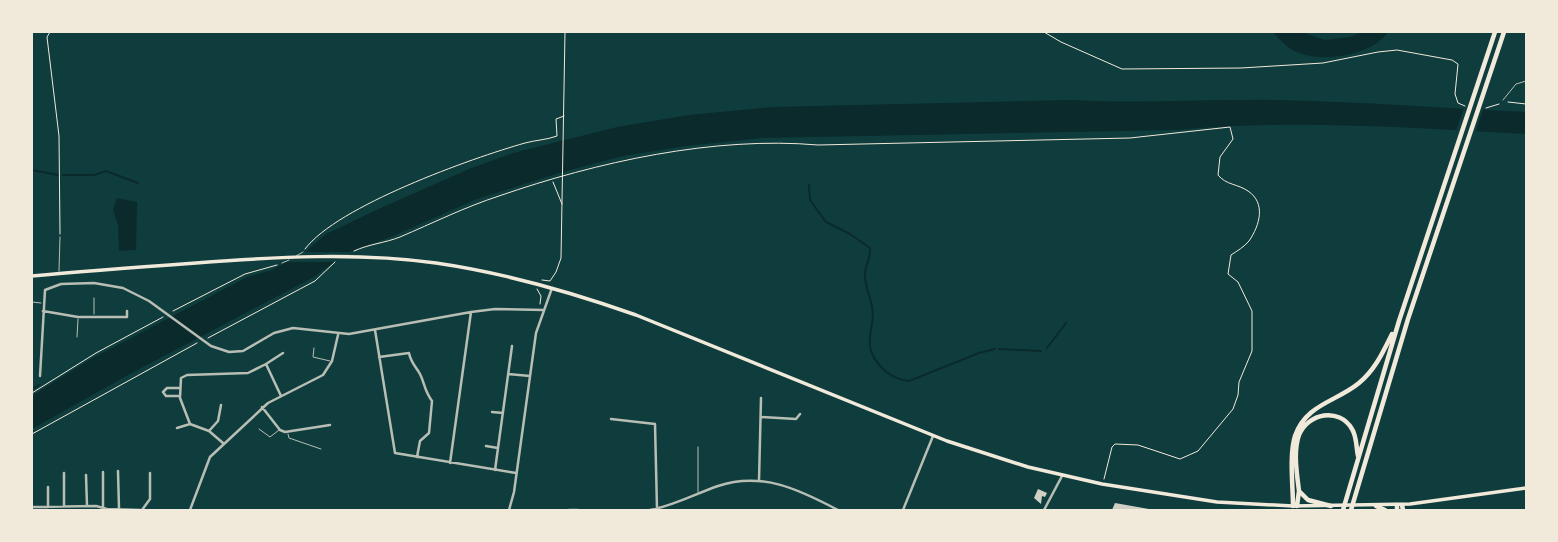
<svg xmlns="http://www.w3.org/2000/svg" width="1558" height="542" font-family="Barlow,sans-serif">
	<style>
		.water { fill: #0a2a2b }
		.pier { fill: #0f3d3e }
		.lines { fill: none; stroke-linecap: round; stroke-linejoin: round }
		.stream { stroke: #0a2a2b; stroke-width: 2 }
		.building { fill: #cfcfc3 }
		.path { stroke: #f1e9da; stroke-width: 1 }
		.service { stroke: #b8beb3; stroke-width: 1 }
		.minor { stroke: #b8beb3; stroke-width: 2.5 }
		.tertiary { stroke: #b8beb3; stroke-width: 2.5 }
		.secondary { stroke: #f1e9da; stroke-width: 3.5 }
		.motorway { stroke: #f1e9da; stroke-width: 4.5 }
	</style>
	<rect width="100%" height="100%" fill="#0f3d3e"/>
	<path class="water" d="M1273,32H1302L1325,40L1350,37L1362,32H1388C1372,55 1325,63 1299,53C1288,49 1281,41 1273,32Z
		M1071,100C1141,104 1210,99 1280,100C1362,102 1444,108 1526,112V134C1410,128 1293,119 1176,130L762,138L686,146L623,156L559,173L477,199L393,236L346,253L314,277L128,375L32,429V396L89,360L247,277L272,270L305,252L326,234L383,207L469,169L513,153L617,127L689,115L772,107Z
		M117,198L137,202L136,250L119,251L118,225L113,210Z"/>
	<path class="pier" d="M1465,105L1484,106L1475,135L1455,134Z
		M299,252H357L339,262H281Z"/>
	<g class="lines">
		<path class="stream" d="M32,170L58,175
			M63,175H94L106,171L138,183
			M809,185L810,200L826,222L850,234L870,248C871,258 865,265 865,275C865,286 869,293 871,302C879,329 856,343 884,370C892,377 899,380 909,381L979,353L995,349
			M1047,348L1066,323
			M999,349L1041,351
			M32,389L39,385"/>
	</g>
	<path class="building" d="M1038,489L1047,493L1045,497L1042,496L1041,504L1034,498Z
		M1115,503L1149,509V510H1112Z"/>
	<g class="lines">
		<path class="path" d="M50,32L47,37L59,136L60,234
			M1044,32L1061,42L1122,69L1241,68L1323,63L1378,52L1397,50L1452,60L1458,64L1455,94L1458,103L1465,106
			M1508,102L1526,104
			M1486,108L1499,104
			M553,182L562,204
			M305,249C337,206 472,158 525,143C536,140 546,140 557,136L556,119L564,116
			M354,251C369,244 385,243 400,237C433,223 465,207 499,196C597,162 714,136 818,145L1130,138L1230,127L1233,139L1220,157L1218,175C1226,185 1238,184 1248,191C1266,203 1260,225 1249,241C1244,247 1237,251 1231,255L1228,274L1238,282L1252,311V351L1239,382L1238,395L1233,409L1198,451L1180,459L1138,445L1115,444L1112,447L1104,479
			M542,280L550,281L556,272L561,258L565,32
			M537,289L541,296L540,304
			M173,311L245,274L277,265
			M208,338L315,281L335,262
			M32,393L96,353L163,317
			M32,434L197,343"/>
		<path class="service" d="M1503,100L1516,84L1526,81
			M296,256L303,252
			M282,263L289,260
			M59,271L60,237
			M94,298V314
			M32,302L41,303
			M77,337L78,319
			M314,348L313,357L330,361
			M259,429L270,437L279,430
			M288,434L289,438L321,449
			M698,492V447
			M240,510H246"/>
		<path class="minor" d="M43,311L78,317H127V311
			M375,330L395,453L516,473
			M379,357L409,353C411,363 415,365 420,374C425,384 424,390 432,401L429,433L420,441L417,457
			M508,374L530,376
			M40,376L45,290L61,284L94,283L123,288L149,301L211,346L229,352L243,351L274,333L293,328L349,334L471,312L495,309L544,310
			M179,388H167L163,392L166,396H180
			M281,396L266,364L283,353
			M262,407L280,430L285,432L330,425
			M492,412L503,413
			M761,417L796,419L800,414
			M611,419L655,424L657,509
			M177,428L190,424
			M209,431L218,421L221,405
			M223,443L209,431L190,424L180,398L181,378L187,375L248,373L266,364
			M486,446L498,448
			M450,463L471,312
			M495,470L512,346
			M118,471L119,509
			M64,473V506
			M86,475L87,506
			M759,481L761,398
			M48,487V507
			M32,507L96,506L107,509L140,510
			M103,508V472
			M142,510L150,499V473
			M190,510L210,457L268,403L323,375L332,361L338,335
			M509,510L514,492L536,333L552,288
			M569,510H578
			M650,510C673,506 695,494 718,486C762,471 800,490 838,510
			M1044,510L1062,476"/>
		<path class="tertiary" d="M903,510L933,436"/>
		<path class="secondary" d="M32,276C86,271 141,267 196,263C275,257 357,252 436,263C505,273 571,292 636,315L947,441L1028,467L1102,484L1217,502L1293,506L1410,504L1526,488"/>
		<path class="motorway" d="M1397,505V510
			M1402,505L1403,510
			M1293,506C1293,486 1289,455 1295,436C1306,404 1336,402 1359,383C1375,370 1383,352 1392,334
			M1297,506L1299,491
			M1331,506L1308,500L1299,491C1297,474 1293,452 1299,435C1308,413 1339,407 1352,429C1357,437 1356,447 1358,456
			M1376,506L1385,510
			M1343,510L1399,321L1495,32
			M1351,510L1408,319L1504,32"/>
	</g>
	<rect width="1558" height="542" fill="none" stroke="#f1e9da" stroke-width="66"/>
</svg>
